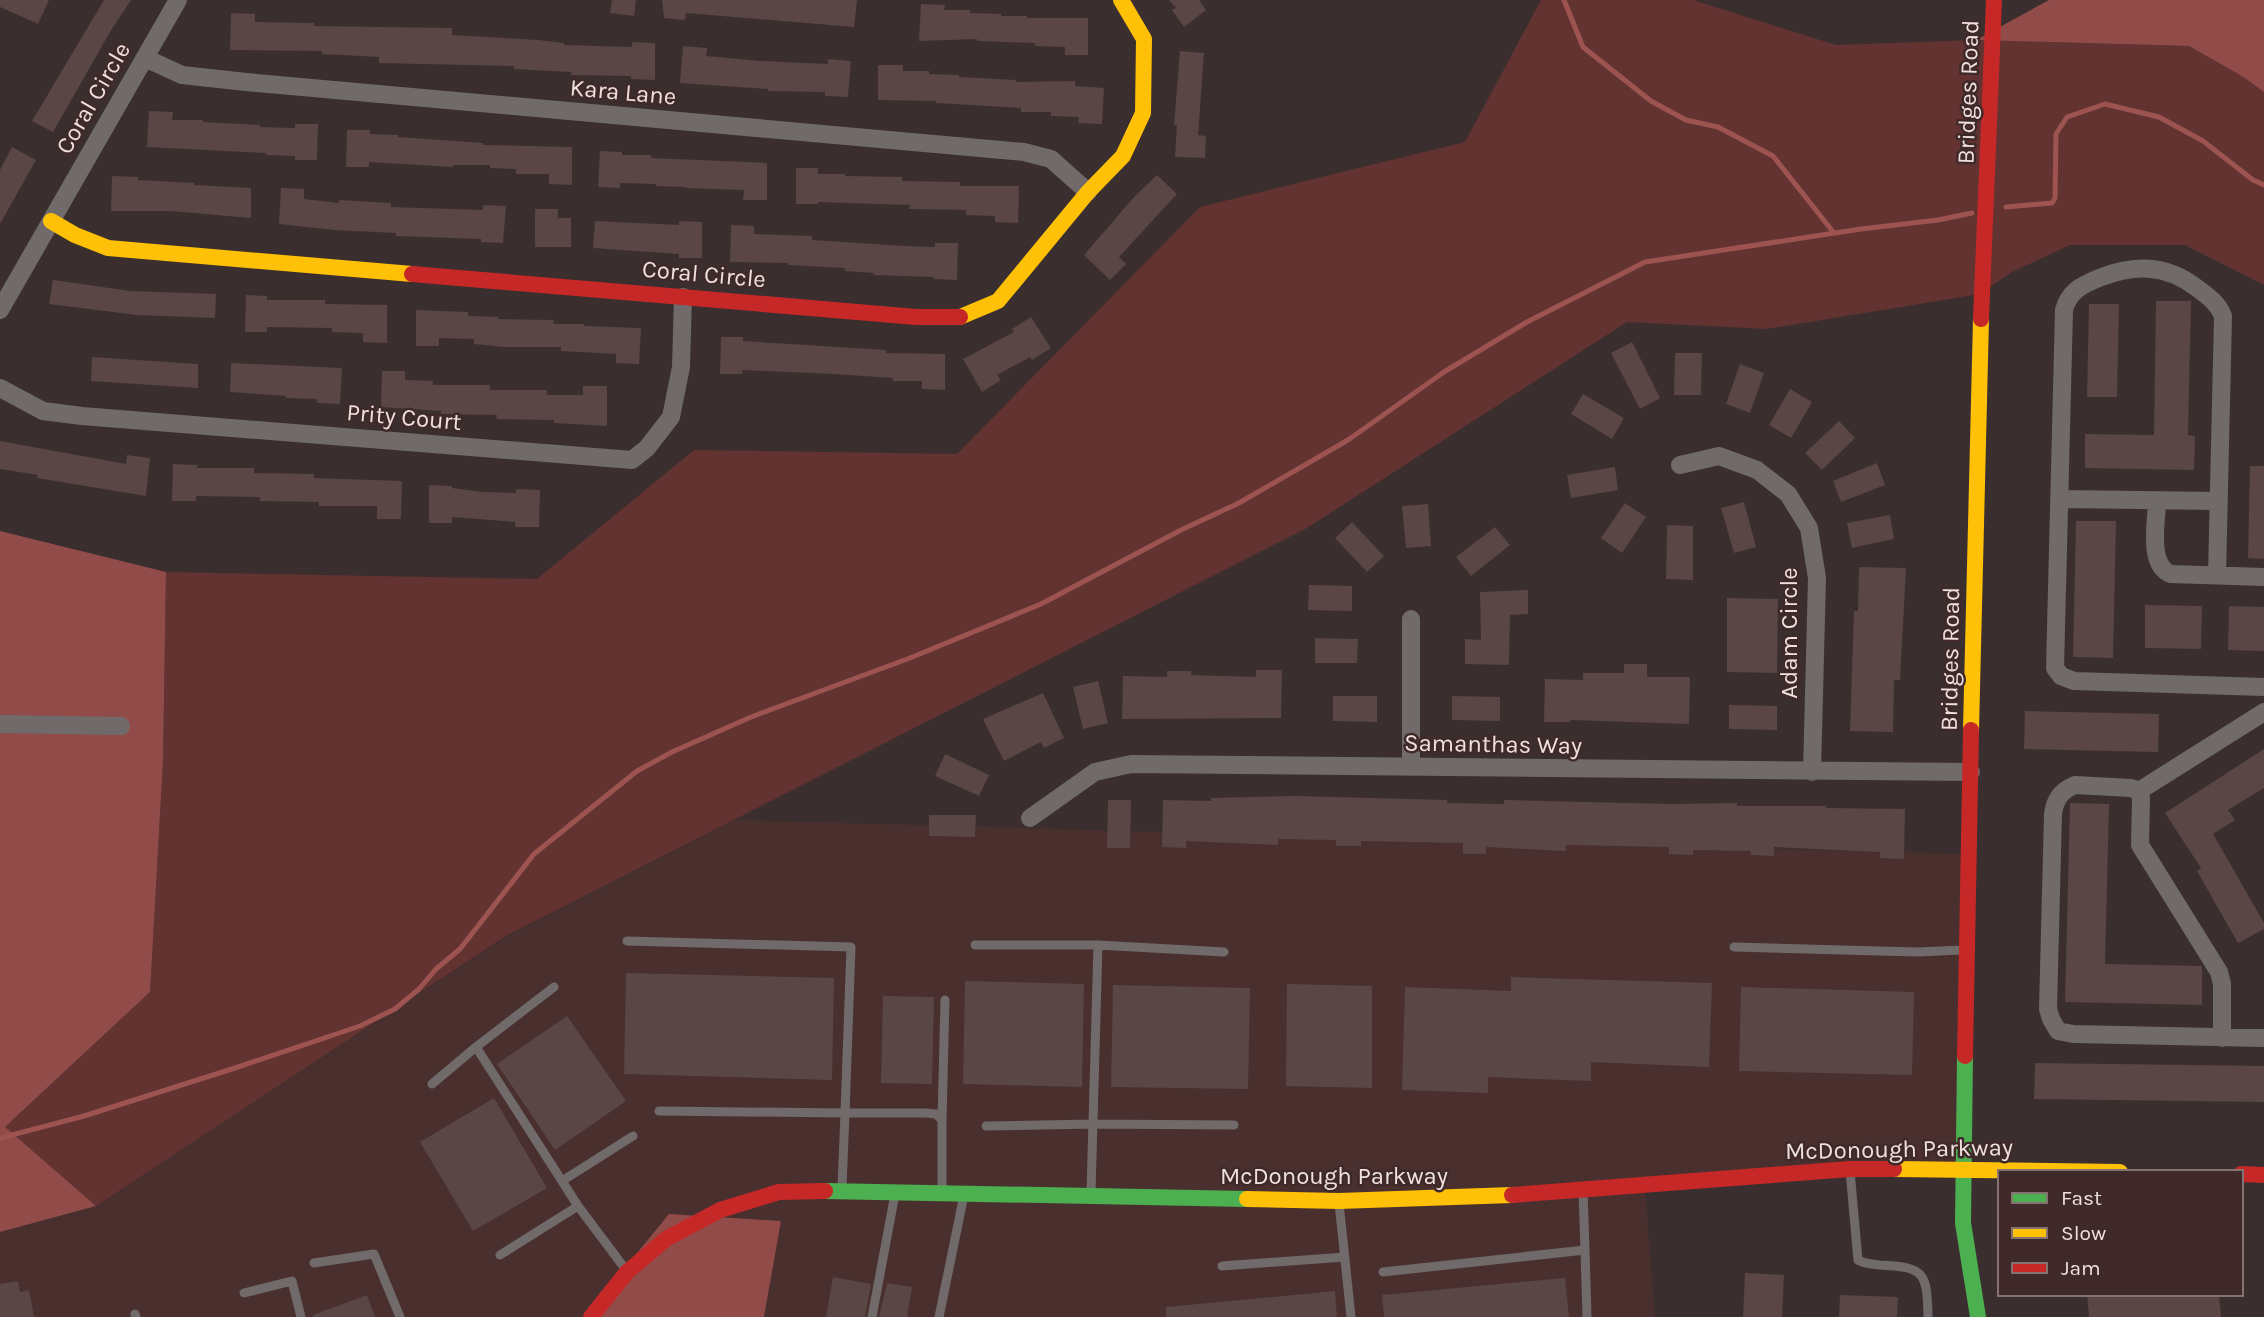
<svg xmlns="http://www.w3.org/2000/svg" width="2264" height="1317" font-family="Karla,sans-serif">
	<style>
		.built { fill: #49302e }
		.green { fill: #623331 }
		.forest { fill: #914c4a }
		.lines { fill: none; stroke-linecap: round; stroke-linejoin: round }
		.stream { stroke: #9d5451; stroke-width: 5 }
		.building { fill: #594645 }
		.lane { stroke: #706a6a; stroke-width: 9 }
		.street { stroke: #706a6a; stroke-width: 18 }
		.fast { stroke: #4caf50; stroke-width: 16 }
		.slow { stroke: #ffc107; stroke-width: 16 }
		.jam { stroke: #c62828; stroke-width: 16 }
		.labels { text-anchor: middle; stroke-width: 5; stroke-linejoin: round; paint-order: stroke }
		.street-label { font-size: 24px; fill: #efe1e0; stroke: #3f2a29 }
	</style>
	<rect width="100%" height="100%" fill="#3a2f2e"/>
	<path class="built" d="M734,820L1965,854L1960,1165L1645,1186L1655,1317H764L781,1221L585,1317H0V1232L96,1206L506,937Z"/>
	<path class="green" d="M1541,0H1693L1836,45L1976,40L2189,46L2245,78L2264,92V285L2185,245H2070L2012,272L1980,294L1767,329L1627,322L1307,528L506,936L96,1206L4,1128L150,992L163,762L166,572L537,579L694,450L957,454L1200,207L1465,142Z"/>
	<path class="forest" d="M2049,0H2264V92L2245,78L2189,46L1976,40Z
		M0,531L166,572L163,762L150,992L5,1127L96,1206L0,1232Z
		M669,1214L781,1221L764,1317H585Z"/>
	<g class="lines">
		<path class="stream" d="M1564,0L1583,47L1651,101L1686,120L1718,127L1773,156L1834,233
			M2006,207L2052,203L2055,198L2056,134L2067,117L2105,104L2159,117L2203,141L2253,180L2264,185
			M0,1138L84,1116L232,1069L360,1026L395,1009L419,989L436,969L460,949L534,854L637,771L672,752L751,717L910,658L1041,604L1181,530L1239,503L1348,440L1444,372L1527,322L1645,262L1861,229L1938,220L1972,213"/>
	</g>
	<path class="building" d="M0,0H49L38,24L0,7Z
		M104,0H131L110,32L53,132L32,121Z
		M612,0H636L634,16L610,13Z
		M662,0H857L854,27L686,13L685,20L664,18Z
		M1169,0H1199L1206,10L1184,27L1172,10L1176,8Z
		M921,4L945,5L944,10H970V13L1001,14V16H1027V18H1088V55H1065V47L1035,46V43L977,41V39L919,41Z
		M231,13L255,14V22L314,23V26L452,28V35L538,40L564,43V45L632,47V42L655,43V80L631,79V76L571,75V72L514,69V66L379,63V57L322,54V51L230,50Z
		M683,46L707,48L706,56L761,61L828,64V59L851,61L848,97L825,96V92L768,91V89L680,83Z
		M1180,51L1204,53L1198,135L1206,136L1205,158L1175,157L1177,125H1174Z
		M878,65H903V71H929V74L959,75V77L1016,80V82L1075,81V86L1104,88L1102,124L1078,123L1079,117L1051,116V112H1021V108L936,103V101L878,100Z
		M149,111L173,112L172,120H203V122L260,125V127L295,128V124H318L317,160H295V156L266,155V153L147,147Z
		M347,130H370V134L398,135V137L483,143V145L572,147V185L549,184V174H516V169L490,168V165H453V167L369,162V167H346Z
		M12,147L36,160L0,224V170Z
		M600,151L622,152V155H651V158L767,163V200H743L744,190L685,188V187L656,186V184L620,183V188L598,187Z
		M796,168H818V174H845V176L902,177V181L960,182V186H1019L1018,223L995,222V216L966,215V210L909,209L910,205L818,202V204H796Z
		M1157,175L1177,194L1119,257L1126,264L1110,280L1084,255L1134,197Z
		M112,176L138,177V180L194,183V185L251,188V218L171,211H111Z
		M281,188L304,189V199L339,203V200L391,203V207L483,210V205L506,206L503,243L481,242V239L396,236V233L334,230L279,224Z
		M535,209H558V218H571V247H535Z
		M595,221L679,225V221L702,222V258H679V254L593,248Z
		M731,225L754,226V234L812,236V240L905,246L935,247V243H958L957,280L934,279V277L873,275L874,273L845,271V268L788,265V263L730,262Z
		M53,280L130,291L216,294L215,318L137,315L49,304Z
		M246,295L267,296V300H325V304L387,305V343L363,342V333L332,332V328L267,327V332H245Z
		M2156,301H2191L2188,435L2195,436L2194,470L2085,468V434L2154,435Z
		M2089,304H2119L2117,397H2087Z
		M416,310L468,312V316L498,317V319L554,320L553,324H584V326L641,328L639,364L616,363V354L561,351V347H504L474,344V339L439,338V346H416Z
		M1031,317L1051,348L1032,360L1030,357L997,375L1001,380L982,392L963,359L1014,332L1012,329Z
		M721,337H743V341L886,350V353L945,354V390L922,389V381H893V378L834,374L743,370L742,374H720Z
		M1632,342L1660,398L1640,409L1611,353Z
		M1675,353H1702L1701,395H1674Z
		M92,357L198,364V388L91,381Z
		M231,363L342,368L340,404L317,403V399L286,398V396L230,392Z
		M1740,364L1764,373L1750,413L1726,404Z
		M382,371H405V380L433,381V385H490V390H547V395H583V386H607V426L554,423V420L496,419L497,415L441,414V411L381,407Z
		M1790,389L1812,402L1791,438L1769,425Z
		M1583,394L1624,418L1612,439L1571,414Z
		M1839,421L1855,438L1822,470L1805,453Z
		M0,441L126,464L127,455L150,458L146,496L37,478L38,475L0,469Z
		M1877,463L1885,485L1841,502L1833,481Z
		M173,464L197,465V468H254V473L314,474V478L402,481L401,519H377V506H319V502L260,501V497L196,496V501H172Z
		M2250,466H2264V559L2248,558Z
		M1615,467L1618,490L1571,498L1567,475Z
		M429,485L452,486V488L483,492L516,493V489L540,490L539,527H515V522L452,517V523H429Z
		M1744,502L1756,547L1734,553L1721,508Z
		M1625,503L1646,517L1622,553L1601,538Z
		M1428,504L1431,546L1406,548L1402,506Z
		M1890,515L1894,539L1852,548L1847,523Z
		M2076,521H2116L2113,658L2073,657Z
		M1352,522L1384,556L1367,572L1335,538Z
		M1667,525L1693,526V580L1666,579Z
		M1495,527L1510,545L1471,576L1456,557Z
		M1859,567L1906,568L1900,680H1894L1893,732L1850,731L1854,611H1858Z
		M1309,585L1352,586V611L1308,610Z
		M1528,590V614L1510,615L1509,665L1465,664V639L1481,640L1480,592Z
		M1727,598L1778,599L1777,673L1727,672Z
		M2145,605L2202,606L2201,649L2145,648Z
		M2229,606L2264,607V651L2228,650Z
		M1315,638L1358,639L1357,663H1315Z
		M1624,664H1647V677H1690L1689,724L1570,720V722H1544L1545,679L1583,680V673H1624Z
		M1256,670H1282L1281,718L1122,719L1123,676L1167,677V671H1191V675L1256,677Z
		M1098,681L1108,723L1083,729L1073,687Z
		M1043,693L1064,738L1044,748L1041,742L1004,761L983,719Z
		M1333,696H1377V722L1333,721Z
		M1452,696L1500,697V721L1452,720Z
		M1729,705L1777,706V730L1729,729Z
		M2025,711L2159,714L2158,752L2024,749Z
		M2264,749V788L2228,810L2235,820L2213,834L2264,923V929L2238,943L2197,871L2201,868L2165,813Z
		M945,754L989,775L979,796L935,776Z
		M1295,796L1447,800V803L1504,804V800L1670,804L1737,803V806H1826V808L1905,809L1904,859L1880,858V852L1774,847V856L1751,855V851L1693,850V855L1669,854V847L1566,845V851L1486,847V854H1463V843L1361,841V846H1336V840L1278,839V845L1186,841V848L1162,847L1163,800L1211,801V798Z
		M1108,800H1131L1130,848H1107Z
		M2070,803L2109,804L2105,964L2202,966V1005L2065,1002Z
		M929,815H976L975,837L929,836Z
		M626,973L834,978L832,1080L624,1074Z
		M1511,977L1712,983L1709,1067L1591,1062V1081L1488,1077V1093L1402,1090L1405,987L1511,991Z
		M965,981L1084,984L1082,1087L963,1084Z
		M1287,984L1372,986V1088L1286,1086Z
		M1113,985L1250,988L1248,1089L1111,1087Z
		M1741,987L1914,992L1912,1075L1739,1071Z
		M883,996L934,997L932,1084L881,1083Z
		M567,1016L626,1101L555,1150L497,1064Z
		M2035,1063L2264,1066V1102L2034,1099Z
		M494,1098L547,1188L473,1231L420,1142Z
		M1745,1273L1784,1275L1782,1317H1743Z
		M833,1277L871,1284L865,1317H826Z
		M1565,1278L1569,1317H1384L1382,1295Z
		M18,1281L20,1292L29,1290L34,1317H0V1284Z
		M887,1283L912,1287L907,1317H879Z
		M1335,1291L1337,1317H1166V1307Z
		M2087,1294H2219L2221,1317H2089Z
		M367,1295L375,1317H313V1315Z
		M1840,1295L1898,1297L1897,1317H1839Z"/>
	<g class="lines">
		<path class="lane" d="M627,941L851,947L845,1113L659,1111
			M975,945H1098
			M1734,947L1917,952L1963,950
			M554,987L476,1047L578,1206L626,1270
			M432,1084L476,1047
			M942,1120L945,1000
			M986,1126L1093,1124L1234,1125
			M1850,1171L1858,1260C1865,1264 1871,1264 1879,1265C1925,1267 1927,1272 1928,1317
			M562,1181L633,1136
			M842,1187L845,1113H926L936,1114L942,1120V1188
			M1091,1192L1098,945L1224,952
			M1339,1203L1351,1317
			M1585,1250L1587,1317
			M500,1255L578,1206
			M314,1263L374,1254L400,1317
			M1222,1266L1345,1257
			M1383,1272L1585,1250L1583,1191
			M244,1293L292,1281L301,1317
			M135,1314L136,1317
			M872,1317L895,1194
			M939,1317L964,1195"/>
		<path class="street" d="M145,58L182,75L246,82L1024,152L1051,159L1088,192
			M0,310L178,0
			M0,388L43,411L82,416L632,460L647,448L671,417L681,367L683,297
			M1680,465L1719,456L1757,470L1788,494L1809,528L1817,578L1812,772
			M2061,499L2219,501
			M2157,500C2157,521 2147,565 2171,574L2264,577
			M2217,575L2223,316C2218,303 2208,296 2197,288C2166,264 2134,264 2099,278C2082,285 2069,291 2064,310L2055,668L2061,676L2074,681L2264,687
			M1411,619V767
			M0,724L121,726
			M2139,791L2131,788L2075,785C2061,791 2055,799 2053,814L2048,1009L2051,1019L2058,1031L2073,1034L2264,1038
			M1030,818L1095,772L1131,764L1971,772
			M2222,1038V984L2219,972L2140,845L2141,798L2139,791L2264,712"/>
		<path class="fast" d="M1965,1056L1963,1223L1978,1317
			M825,1191L1247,1199"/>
		<path class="slow" d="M51,221L75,235L108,248L412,274
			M960,317L998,301L1088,192L1123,156L1143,113L1144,39L1121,0
			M1971,730L1981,319
			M1894,1169L2120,1172
			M1247,1199L1339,1201L1512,1195"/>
		<path class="jam" d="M412,274L916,317H960
			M1981,319L1994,0
			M1965,1056L1971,730
			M2241,1174L2264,1175
			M1512,1195L1850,1169H1894
			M591,1317L627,1272L666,1239L720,1210L779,1192L825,1191"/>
	</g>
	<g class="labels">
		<g class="street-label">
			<text transform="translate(623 92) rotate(5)" y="8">Kara Lane</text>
			<text transform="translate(1968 92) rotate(-88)" y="8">Bridges Road</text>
			<text transform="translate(93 98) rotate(-60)" y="8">Coral Circle</text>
			<text transform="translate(704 274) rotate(5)" y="8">Coral Circle</text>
			<text transform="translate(404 417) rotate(5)" y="8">Prity Court</text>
			<text transform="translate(1789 633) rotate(-90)" y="8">Adam Circle</text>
			<text transform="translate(1950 659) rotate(-89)" y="8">Bridges Road</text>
			<text transform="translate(1493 744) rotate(1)" y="8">Samanthas Way</text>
			<text transform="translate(1899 1149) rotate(-1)" y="8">McDonough Parkway</text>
			<text x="1334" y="1184">McDonough Parkway</text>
		</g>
	</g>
	<rect x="1998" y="1170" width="245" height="126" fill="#3f2a29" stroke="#857372" stroke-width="2"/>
	<rect x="2012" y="1193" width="35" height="10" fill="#4caf50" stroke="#857372" stroke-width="2"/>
	<text x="2061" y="1205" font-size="21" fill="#efe1e0">Fast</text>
	<rect x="2012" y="1228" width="35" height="10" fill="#ffc107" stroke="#857372" stroke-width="2"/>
	<text x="2061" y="1240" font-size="21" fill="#efe1e0">Slow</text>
	<rect x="2012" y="1263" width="35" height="10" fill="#c62828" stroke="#857372" stroke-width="2"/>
	<text x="2061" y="1275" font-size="21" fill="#efe1e0">Jam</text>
</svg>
